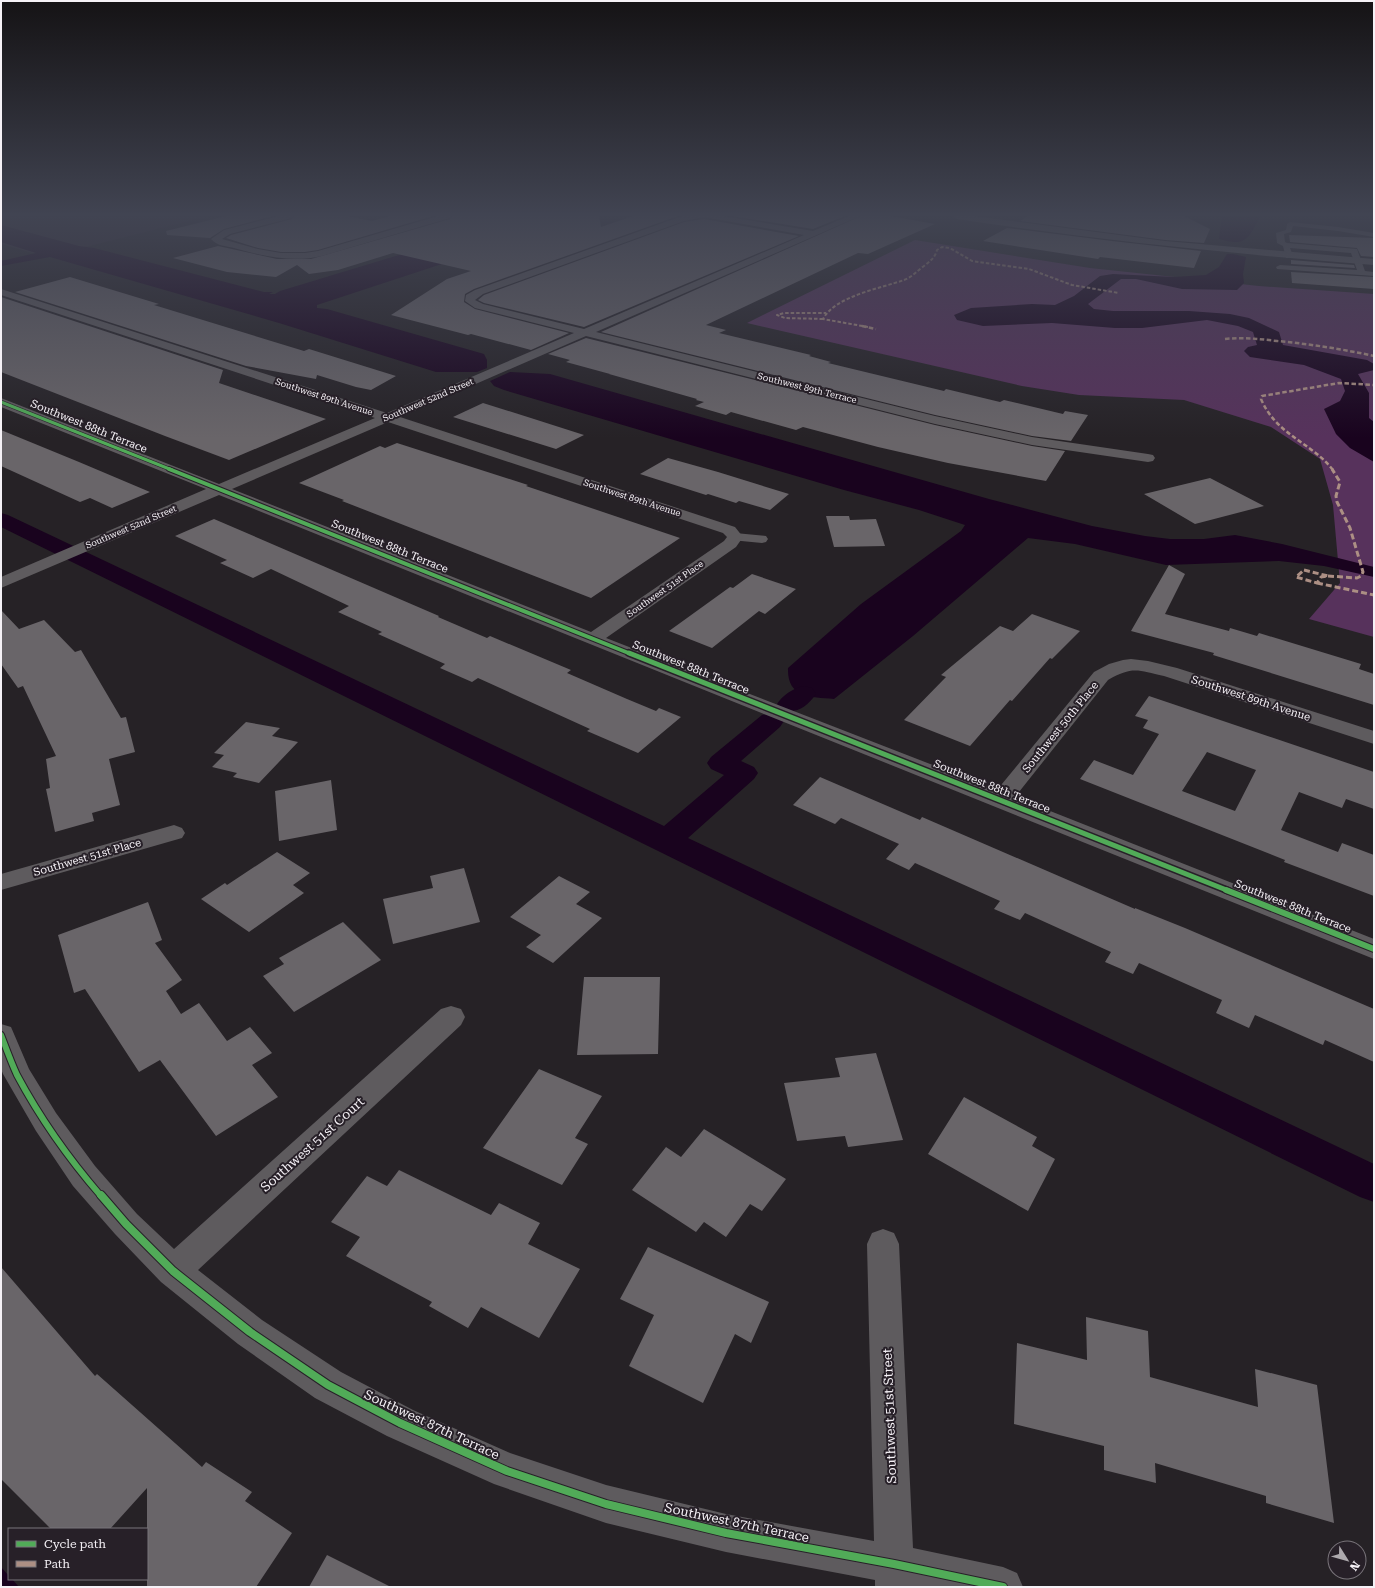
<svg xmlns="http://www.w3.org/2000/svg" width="1375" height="1588" font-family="'Roboto Serif',serif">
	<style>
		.built { fill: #312732 }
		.green { fill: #57325c }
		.water { fill: #19031e }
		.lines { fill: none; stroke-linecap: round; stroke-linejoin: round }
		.canal { fill: #19031e; fill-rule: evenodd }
		.building { fill: #696569; fill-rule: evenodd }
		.service { fill: #5e5b5e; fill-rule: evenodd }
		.minor { fill: #5e5b5e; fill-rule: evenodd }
		.tertiary { fill: #5e5b5e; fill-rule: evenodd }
		.quiet-far2 { stroke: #ac8f84; stroke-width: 2; stroke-dasharray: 3.5 2; stroke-linecap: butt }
		.quiet-far1 { stroke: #ac8f84; stroke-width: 2.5; stroke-dasharray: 4.5 2.5; stroke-linecap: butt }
		.quiet { stroke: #ac8f84; stroke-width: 3; stroke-dasharray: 6 3; stroke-linecap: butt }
		.cycleway-far4-casing { stroke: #272028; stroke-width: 4.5 }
		.cycleway-far3-casing { stroke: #272028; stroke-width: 6 }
		.cycleway-far2-casing { stroke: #272028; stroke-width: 8 }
		.cycleway-far1-casing { stroke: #272028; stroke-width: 8 }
		.cycleway-casing { stroke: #272028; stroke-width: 10 }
		.cycleway-far4 { stroke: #51ab58; stroke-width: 3 }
		.cycleway-far3 { stroke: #51ab58; stroke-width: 4 }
		.cycleway-far2 { stroke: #51ab58; stroke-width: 5 }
		.cycleway-far1 { stroke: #51ab58; stroke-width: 6 }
		.cycleway { stroke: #51ab58; stroke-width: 8 }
		.labels { text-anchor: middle; stroke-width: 4; stroke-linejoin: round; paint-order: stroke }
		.far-street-label { font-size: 9px; fill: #f5f1f6; stroke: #272028 }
		.street-label { font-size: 11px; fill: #f5f1f6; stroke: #272028 }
		.near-street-label { font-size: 13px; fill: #f5f1f6; stroke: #272028 }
	</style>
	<rect width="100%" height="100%" fill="#262226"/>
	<path class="built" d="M1,216H209L46,257L1,244Z"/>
	<path class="green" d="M915,240L1090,268L1259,286L1374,294V637L1309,619L1340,583L1333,505L1320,459L1271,427L1184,400L1079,395L1022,386L747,323Z"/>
	<path class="water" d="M528,216H588L317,305V308L327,309L484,354L487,360V368L477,372H436L279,323L50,257L1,266V261L36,253L1,242V225L79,246L94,248L264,292H273L269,294H275L280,291Z
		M1222,216H1259L1260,217C1248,239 1246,247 1219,239Z
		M1227,254H1233L1246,257L1243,274L1244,283L1237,290L1182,289L1136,279H1121L1088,304L1094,309L1113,311H1189L1230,314L1249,318L1279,332L1283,345L1367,360L1374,364V370L1358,374L1369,393V418L1374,422V462L1350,448L1336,434L1324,409L1340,401L1345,391L1341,379L1304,365L1250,357L1244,351L1248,347L1257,345L1253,332L1238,326L1207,320L1142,328H1115L1052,323L983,326L957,320L954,315L971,308L1032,304L1055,305L1074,296L1100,276L1113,274L1174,277L1206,275L1219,267Z
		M510,372L550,374L989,499L1092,526L1145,536L1170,539H1204L1235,535L1282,544L1374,567V577L1324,566L1279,561L1166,565L1075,544L1028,538L913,636L834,699C810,697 787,698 788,668L861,604L961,531L965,525L919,510L844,490L504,390L494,386L490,381Z
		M1,1567L9,1576V1579H12L19,1587H1Z"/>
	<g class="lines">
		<path class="canal" d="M1,513L8,515L664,826L724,775L711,769L707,763L711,757L762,715L771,713L780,715L784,721L780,727L741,761L754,767L758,773L754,779L688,838L1374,1164V1202L1360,1197L1,527Z
			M803,686L812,688L816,694C807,707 797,714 781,710L777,704C783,695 792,689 803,686Z"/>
	</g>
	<path class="building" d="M226,216H273L224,229L210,238L167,235L166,231Z
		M294,216H347L372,221L390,216H433L318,250L305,252H281L258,248L226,238L231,235L292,219Z
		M452,216H599L601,227L633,216H678L474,289L465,294L464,302L475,309L569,333L531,350L471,334L468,335L391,315L447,279L471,271L393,253L338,270L309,274L297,265L276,277L227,272L173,258L218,246L277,259H311L450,219Z
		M732,216H845L813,229Z
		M861,216H890L935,224L868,254L858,253L706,325L726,330L719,333L811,355L809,356L831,362L828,363L944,391L946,389L1000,402L1004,400L1063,414L1065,411L1088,415L1071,441L1032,436L935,415L601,332Z
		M1028,216H1184L1210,229L1204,243L1165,240L1020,221Z
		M704,219L799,236L584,327L484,303L478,300L484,295L684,222Z
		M1007,228L1112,241L1201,251L1194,268L1100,257L1098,259L983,241Z
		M1289,235L1374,238V257L1361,256L1357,248L1290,242Z
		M1291,260L1354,265L1355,268L1291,264Z
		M1291,272L1374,277V289L1292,283Z
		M70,277L159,304L154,305L304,351L309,349L396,376L371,390L356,387L317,375L316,379L246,366L15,292Z
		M1,297L223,370L219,383L326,419L229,460L165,436L1,372Z
		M586,338L935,425L1032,446L1065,451L1046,481L948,463L878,447L803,427L796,430L731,412L726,415L695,406L704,402L696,400L697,399L609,374H610L566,362L570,360L548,354Z
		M483,403L534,419L584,435L556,449L453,417Z
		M1,430L79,462L150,492L112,508L90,498L80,502L1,466Z
		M397,443L528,485L526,486L680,538L591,598L342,501L344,500L299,483L380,446L385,448Z
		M668,458L718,472L789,494L770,510L739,501L736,503L708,494L706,495L640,474Z
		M1210,478L1264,506L1195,524L1144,494Z
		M826,516H849L850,520L876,519L885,546L834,547Z
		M214,519L439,616L438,617L487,638L490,636L571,670L567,673L627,699L656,711L659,708L681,717L638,753L587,731L590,729L478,678L472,682L440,668L445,664L378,634L382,632L338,612L349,606L271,569L253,578L220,563L227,560L175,536Z
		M1169,565L1185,574L1165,614L1229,631L1230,628L1257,636L1259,633L1361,664L1359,669L1374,674V705L1213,655L1214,653L1131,631Z
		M752,574L796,589L765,614L759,611L712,648L669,631L730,587L733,588Z
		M1,610L19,629L44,620L75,652L81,650L121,718L126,717L135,752L109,759L120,805L92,813L94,821L55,832L46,789L50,788L46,759L56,756L23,686L18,688L1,664Z
		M1032,614L1080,631L1052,659L1050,658L1012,701L1010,700L970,746L904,720L946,677L941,675L1000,626L1013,631Z
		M1149,696L1374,772V809L1346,799L1342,808L1299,792L1281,830L1338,852L1342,843L1374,855V896L1284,862L1285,860L1080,779L1094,760L1133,775L1159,734L1143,728L1148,720L1135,716ZM1207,752L1256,770L1235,811L1182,791Z
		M246,722L280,728L272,736L298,742L259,783L233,777L237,773L212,767L224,755L214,753Z
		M820,777L920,820L922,817L1135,909V908L1185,928L1374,1009V1062L1325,1040L1323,1045L1255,1015L1249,1028L1216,1013L1222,1000L1139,963L1133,974L1105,962L1111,952L1025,913L1020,920L994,909L1000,901L915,863L909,870L886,859L899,844L841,818L835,824L793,805Z
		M331,780L337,830L279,841L275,791Z
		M277,852L310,873L293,885L304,893L249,932L201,899L225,883L227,885Z
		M464,868L480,922L393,944L383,899L433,888L430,876Z
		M559,876L590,892L576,904L602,918L553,963L526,947L541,935L510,917Z
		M148,902L162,940L155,943L182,980L166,991L181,1014L199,1003L227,1041L250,1027L272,1053L252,1065L278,1097L216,1136L160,1060L139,1072L85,989L74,993L58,935Z
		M343,922L381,960L294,1012L263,976L284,964L279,958Z
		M584,977H660L658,1054L577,1055Z
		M876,1053L903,1140L848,1147L845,1136L797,1141L784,1083L840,1077L835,1058Z
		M539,1069L602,1096L575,1138L588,1144L562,1185L483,1148Z
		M964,1097L1037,1137L1032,1146L1055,1159L1028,1211L928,1154Z
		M704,1129L786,1179L762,1211L750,1204L726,1237L704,1222L696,1232L632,1190L666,1147L681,1157Z
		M399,1170L491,1215L499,1203L540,1223L528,1244L580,1269L539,1338L481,1307L468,1328L429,1306L432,1302L346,1256L360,1237L331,1222L367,1176L387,1186Z
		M648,1247L769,1302L751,1343L735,1334L703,1403L629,1366L654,1315L620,1299Z
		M1,1267L95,1376L97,1374L202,1467L206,1462L252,1492L245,1501L292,1533L256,1587H147V1488L110,1529H51L1,1479Z
		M1086,1317L1148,1331L1150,1377L1258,1407L1255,1369L1317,1385L1334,1523L1266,1503V1496L1155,1463L1156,1483L1104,1470V1446L1014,1424L1017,1343L1087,1360Z
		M327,1555L391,1587H309Z"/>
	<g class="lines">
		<path class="service" d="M1290,222L1338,227L1374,233V237L1338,231L1293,226L1291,232L1284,234L1285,242L1287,243L1357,249L1365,271L1374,272V276L1277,269L1276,267L1280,265L1357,270L1351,253L1290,248L1293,256L1289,258H1286L1283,246L1277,243L1276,233L1286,230L1287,224Z
			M735,533L766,536L768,539L766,542L762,543L731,540L729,537L731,534Z"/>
		<path class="minor" d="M279,216H293L292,218L230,234L222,239L258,249L281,253H305L318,251L438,216H451L450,218L322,256C292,263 263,256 234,248C226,246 217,246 211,239L224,230Z
			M682,216H723L813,231L849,216H860L596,332L935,416L1032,437L1148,454L1153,455L1155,458L1153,461L1148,462L1032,445L935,424L586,336L400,417L735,527L743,537L736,547L606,638L997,790L1094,672L1109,664L1123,660L1131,659L1148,661L1177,668L1374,731V744L1164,676C1138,670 1132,666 1108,680L1015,797L1374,939V959L219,495L1,588V577L206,489L1,407V398L219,484L375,418L1,295V289L387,413L574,333L475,308L465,301L466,295L475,290ZM704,217L804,235L584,329L483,304L475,300L483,294L684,221ZM388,422L723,533L727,537L724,541L591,632L232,489Z
			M174,825L182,828L185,833L182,838L1,890V874Z
			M451,1006L461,1009L465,1017L461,1025L198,1270L262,1320L341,1372L413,1410L510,1453L606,1485L726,1514L874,1541L867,1244L872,1233L883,1229L894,1233L899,1244L913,1548L1003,1567L1017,1573L1023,1587H875V1580L726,1552L606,1523L494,1484L387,1436L315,1398L238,1344L161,1282L115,1234L73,1186L36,1131L3,1074L1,1069V1024L11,1027L29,1069L56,1113L95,1166L137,1214L174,1249L441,1009Z"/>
		<path class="tertiary" d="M953,216H974L1165,241L1374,259V265C1234,254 1095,240 957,219Z"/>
		<path class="quiet-far2" d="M823,319L785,318L777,315L784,313H826
			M868,327L823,319C835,296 882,288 904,280C911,278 918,270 924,266C930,261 935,258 937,250L942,247L950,248L972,261L1029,269L1072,285L1119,293"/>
		<path class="quiet-far1" d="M862,326L876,329
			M1225,339C1243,337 1259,339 1277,341C1310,344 1342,349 1374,356
			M1333,470C1310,441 1277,436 1261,399L1262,396L1339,383L1374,385"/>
		<path class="quiet" d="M1304,570L1328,576L1321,577L1317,583L1296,577Z
			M1328,576L1357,578L1361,576L1363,572L1350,528L1337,502L1336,496L1340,482L1332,469
			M1317,583L1374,595"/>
		<g class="cycleway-far4-casing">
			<path id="cycleway-far4" d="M1,402L172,470"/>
		</g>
		<g class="cycleway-far3-casing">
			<path id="cycleway-far3" d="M169,469L631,654"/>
		</g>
		<g class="cycleway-far2-casing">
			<path id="cycleway-far2" d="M629,653L1229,891"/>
		</g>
		<g class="cycleway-far1-casing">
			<path id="cycleway-far1" d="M1226,890L1374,949
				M1,1035C6,1048 11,1062 17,1075C40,1118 69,1159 101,1196"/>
		</g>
		<g class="cycleway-casing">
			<path id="cycleway" d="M101,1195L126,1224L173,1271L250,1332L328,1385L400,1423L507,1471L606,1504L726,1533L894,1564L1003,1587"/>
		</g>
		<use href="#cycleway-far4" class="cycleway-far4"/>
		<use href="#cycleway-far3" class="cycleway-far3"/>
		<use href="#cycleway-far2" class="cycleway-far2"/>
		<use href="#cycleway-far1" class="cycleway-far1"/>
		<use href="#cycleway" class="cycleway"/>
	</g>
	<linearGradient id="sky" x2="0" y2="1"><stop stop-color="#151315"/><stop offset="0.49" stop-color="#414452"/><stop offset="1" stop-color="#414452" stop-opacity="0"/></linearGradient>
	<rect width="1375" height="438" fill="url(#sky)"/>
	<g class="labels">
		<g class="far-street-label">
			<text transform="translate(807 388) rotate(14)" y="3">Southwest 89th Terrace</text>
			<text transform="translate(324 397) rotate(18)" y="3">Southwest 89th Avenue</text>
			<text transform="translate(428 400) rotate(-23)" y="3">Southwest 52nd Street</text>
			<text transform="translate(632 498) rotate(18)" y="3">Southwest 89th Avenue</text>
			<text transform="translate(131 527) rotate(-23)" y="3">Southwest 52nd Street</text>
			<text transform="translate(665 589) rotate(-35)" y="3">Southwest 51st Place</text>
		</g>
		<g class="street-label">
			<text transform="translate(89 426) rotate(22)" y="4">Southwest 88th Terrace</text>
			<text transform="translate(390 546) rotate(22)" y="4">Southwest 88th Terrace</text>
			<text transform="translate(691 667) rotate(22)" y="4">Southwest 88th Terrace</text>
			<text transform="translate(1251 698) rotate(18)" y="4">Southwest 89th Avenue</text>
			<text transform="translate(1060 727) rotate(-51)" y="4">Southwest 50th Place</text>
			<text transform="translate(992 786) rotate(22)" y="4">Southwest 88th Terrace</text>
			<text transform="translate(87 857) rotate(-16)" y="4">Southwest 51st Place</text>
			<text transform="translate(1293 906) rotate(22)" y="4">Southwest 88th Terrace</text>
		</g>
		<g class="near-street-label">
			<text transform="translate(312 1144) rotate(-42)" y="5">Southwest 51st Court</text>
			<text transform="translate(889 1416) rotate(-92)" y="5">Southwest 51st Street</text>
			<text transform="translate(432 1424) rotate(25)" y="5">Southwest 87th Terrace</text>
			<text transform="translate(737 1522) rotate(12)" y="5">Southwest 87th Terrace</text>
		</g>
	</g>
	<rect width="1375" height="1588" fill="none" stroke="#f5f1f6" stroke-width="4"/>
	<rect x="8" y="1528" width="140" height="52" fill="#272028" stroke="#79747a"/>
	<rect x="16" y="1541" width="20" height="6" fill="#51ab58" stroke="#79747a"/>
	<text x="44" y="1548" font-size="12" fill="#f5f1f6">Cycle path</text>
	<rect x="16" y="1561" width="20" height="6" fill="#ac8f84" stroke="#79747a"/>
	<text x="44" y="1568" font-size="12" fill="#f5f1f6">Path</text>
	<g transform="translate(1347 1560) rotate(127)"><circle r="19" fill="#272028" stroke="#79747a"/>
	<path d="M0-3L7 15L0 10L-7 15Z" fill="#ada9ad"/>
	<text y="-6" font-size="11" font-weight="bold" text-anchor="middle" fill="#f5f1f6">N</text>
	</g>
</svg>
